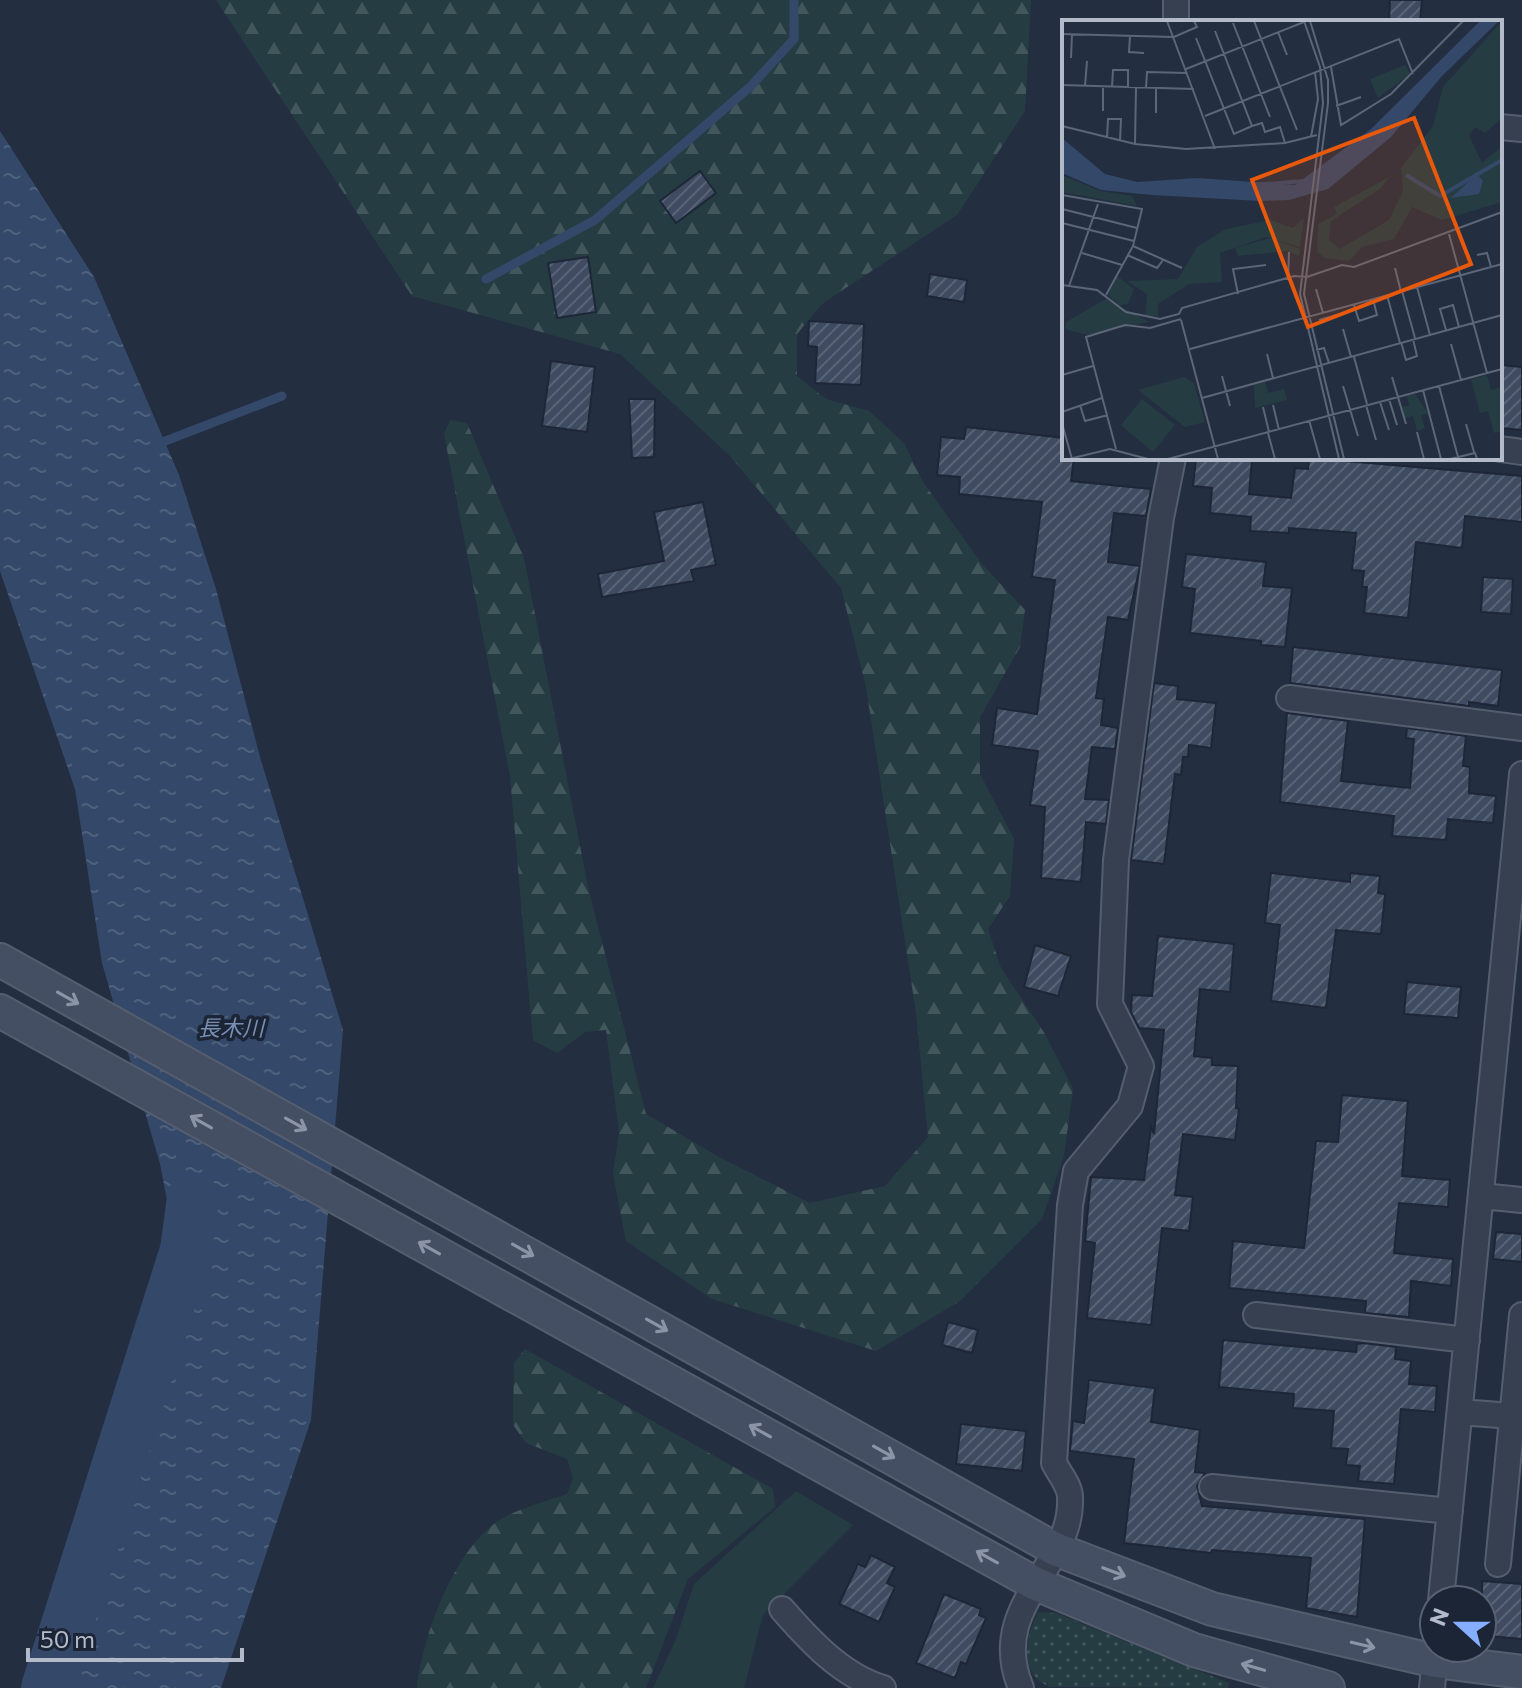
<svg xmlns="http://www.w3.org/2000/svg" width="1522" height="1688" font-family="Commissioner,'Noto Sans JP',sans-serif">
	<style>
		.grass { fill: #253d42 }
		.forest { fill: url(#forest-firs) }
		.park { fill: url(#park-dots) }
		.water { fill: url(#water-ripples) }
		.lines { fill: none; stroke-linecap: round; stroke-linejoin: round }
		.stream { stroke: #344869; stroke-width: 9 }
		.river { stroke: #344869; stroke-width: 52 }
		.building { fill: url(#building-hatch); stroke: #1e2738; stroke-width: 2 }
		.street-casing { stroke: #555e6e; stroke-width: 28 }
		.secondary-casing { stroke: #555e6e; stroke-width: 36 }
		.street { stroke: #374051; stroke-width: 24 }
		.secondary { stroke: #454f64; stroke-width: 32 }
		.oneway { stroke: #8c95a7 }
		.labels { text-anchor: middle; stroke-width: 7; stroke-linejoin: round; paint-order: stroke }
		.water-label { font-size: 22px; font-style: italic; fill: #788fb5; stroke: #1c2536 }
		.inset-river { fill: none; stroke: #344869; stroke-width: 4 }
		.inset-road { fill: none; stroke: #5d6678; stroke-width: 2 }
		.view { fill: #e8590c; fill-opacity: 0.15; stroke: #e8590c; stroke-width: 4 }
		.inset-edge { fill: none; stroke: #b3bbcb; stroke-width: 4 }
	</style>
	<defs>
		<pattern id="forest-firs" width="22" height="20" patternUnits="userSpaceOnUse" patternTransform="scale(2)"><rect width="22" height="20" fill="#253d42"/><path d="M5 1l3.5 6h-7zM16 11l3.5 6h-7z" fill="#42575c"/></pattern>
		<pattern id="park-dots" width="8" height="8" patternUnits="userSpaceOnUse" patternTransform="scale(2)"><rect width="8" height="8" fill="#253d42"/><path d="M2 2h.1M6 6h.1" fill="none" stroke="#42575c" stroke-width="1.8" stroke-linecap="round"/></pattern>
		<pattern id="water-ripples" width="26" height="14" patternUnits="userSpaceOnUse" patternTransform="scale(2)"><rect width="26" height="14" fill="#344869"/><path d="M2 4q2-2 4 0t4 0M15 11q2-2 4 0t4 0" fill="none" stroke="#4f607d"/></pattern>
		<pattern id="building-hatch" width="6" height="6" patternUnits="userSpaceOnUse" patternTransform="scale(2)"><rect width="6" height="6" fill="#3e4b61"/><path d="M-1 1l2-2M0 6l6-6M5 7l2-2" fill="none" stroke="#586376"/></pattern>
	</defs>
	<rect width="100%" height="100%" fill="#232e41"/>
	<path class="grass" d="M796,1491L853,1525L763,1615L744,1688H653L676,1639L694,1584Z"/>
	<path class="forest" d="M216,0H1031L1025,111L957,215L823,303L797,334V376L826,399L869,411L904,443L923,482L982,564L1025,610L1020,647L980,717V774L1014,839L1010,896L988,929L1001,968L1045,1034L1073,1089L1064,1156L1042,1219L960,1301L876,1351L712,1299L626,1241L613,1174L619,1132L606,1030L585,1032L557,1053L533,1040L510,776L444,434L450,420L467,423L524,558L588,887L646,1114L719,1157L810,1203L885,1186L928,1137L916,1013L866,687L841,588L729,455L620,354L412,296Z
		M525,1349L773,1489L775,1507L688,1579L646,1688H417C423,1635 453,1552 498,1521C517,1508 546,1502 567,1494L573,1478L567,1459L526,1443L513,1425L514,1363Z"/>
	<path class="park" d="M1038,1612L1056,1613L1229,1683L1228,1688L1050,1687C1018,1673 1025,1640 1038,1612Z"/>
	<path class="water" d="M0,131L94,277L179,475L216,589L260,757L343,1030L311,1420L221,1688H40L105,1567L190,1318L160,1164L102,963L75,789L0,571Z"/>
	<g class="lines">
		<path class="stream" d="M486,279L595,220L750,87L794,39V0
			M155,445L282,396"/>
		<path class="river" d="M47,1688L186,1250L193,1198"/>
	</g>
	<path class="building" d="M1390,0H1422L1420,22H1389Z
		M700,171L716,193L676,223L660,201Z
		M588,257L596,312L557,318L548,263Z
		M930,274L967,280L964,302L927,296Z
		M809,321L864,324L861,385L815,383L817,347L808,346Z
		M551,361L595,367L587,432L542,426Z
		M1500,365L1522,367V430L1500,428Z
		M629,399H655L654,457L632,458Z
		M966,427L1064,438V458H1074L1071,481L1151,489L1146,516L1114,513L1108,562L1140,566L1128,620L1108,617L1096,698L1104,699L1101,725L1118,728L1115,749L1092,747L1085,799L1109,800L1106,824L1086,822L1081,882L1041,878L1045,807L1030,805L1038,751L992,745L997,708L1037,714L1055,580L1032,577L1042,502L959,494L960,477L937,475L941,437L964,439Z
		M1196,458L1252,460L1249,494L1291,498L1295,468L1308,469L1309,458L1522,476V522L1465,516L1462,548L1416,542L1408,618L1364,613L1367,587H1362L1364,571L1352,570L1356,533L1289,528V533L1250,531L1251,517L1210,513L1212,488L1193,486Z
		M703,502L716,565L691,570L694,581L602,597L598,574L664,561L654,512Z
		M1186,554L1266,562L1263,586L1292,588L1285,647L1261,645V641L1190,633L1195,589L1182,587Z
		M1483,577L1513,579L1511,614L1481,612Z
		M1293,647L1502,670L1498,706L1469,702V706L1290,683Z
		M1154,683L1178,686L1177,699L1216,703L1211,748L1189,745L1188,757H1183L1181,775L1175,774L1164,864L1131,860Z
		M1287,713L1348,721L1341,781L1410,788L1414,739L1406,738L1407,728L1466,736L1463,766L1470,767L1469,793L1496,796L1493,823L1448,819L1446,840L1392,836L1394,816L1280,802Z
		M1271,873L1350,882V873L1380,876L1378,893L1385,894L1381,934L1336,930L1326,1008L1271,1001L1280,925L1265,923Z
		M1158,936L1234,944L1230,992L1200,989L1194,1056L1212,1058V1065L1238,1066L1236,1108L1239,1109L1235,1140L1183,1134L1175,1195L1193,1197L1189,1231L1162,1228L1151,1325L1087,1318L1095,1243L1085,1241L1091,1177L1144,1180L1151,1127L1154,1134L1164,1030L1139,1028L1131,1012L1132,995L1152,996Z
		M1035,945L1071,956L1058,996L1024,987Z
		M1407,982L1461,987L1458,1018L1404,1014Z
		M1342,1095L1408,1101L1402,1176L1450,1180L1448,1207L1399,1203L1394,1253L1453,1259L1451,1286L1411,1281L1409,1317L1365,1313L1366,1301L1229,1288L1233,1241L1304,1248L1316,1141L1338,1142Z
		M1496,1232L1522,1234V1262L1493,1259Z
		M948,1322L978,1330L972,1353L942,1345Z
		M1223,1340L1356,1352L1357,1344L1363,1343L1396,1347L1395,1359L1411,1361L1409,1384L1437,1386L1435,1412L1401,1409L1394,1484L1358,1481L1360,1466L1346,1465L1348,1449L1331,1448L1334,1411L1293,1408L1294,1394L1219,1387Z
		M1089,1380L1155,1388L1151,1422L1200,1430L1195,1472L1205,1473L1197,1486L1202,1506L1365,1519L1357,1617L1306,1608L1311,1558L1212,1550L1211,1553L1124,1543L1134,1459L1070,1451L1073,1421L1084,1423Z
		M961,1424L1026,1431L1022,1471L956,1464Z
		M871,1555L895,1567L887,1583L895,1587L879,1622L839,1604L858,1564L865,1567Z
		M1482,1581L1522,1584V1639L1489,1636L1490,1620L1482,1619Z
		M944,1594L981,1609L979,1615L986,1618L966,1664L961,1662L955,1678L916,1663Z"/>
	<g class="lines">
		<g class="street-casing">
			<path id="street" d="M1176,0V22
				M1500,127L1522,129
				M1500,449L1522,452
				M1289,698L1522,728
				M1482,1196L1522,1200
				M1256,1315L1467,1340
				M1460,1412L1512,1416
				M1212,1487L1450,1511
				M1498,1564L1522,1315
				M1441,1600L1522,774
				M782,1609C809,1640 842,1676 883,1688
				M1021,1688C986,1605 1074,1567 1070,1497C1070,1486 1059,1473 1054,1463L1070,1205L1076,1171L1130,1106L1141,1066L1110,1004L1116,860L1161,518L1173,458
				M1432,1688L1436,1648"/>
		</g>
		<g class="secondary-casing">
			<path id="secondary" d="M0,960L1055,1549L1212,1609L1435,1661L1522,1672
				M0,1011L1034,1583L1194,1650L1328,1688"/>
		</g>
		<use href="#street" class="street"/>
		<use href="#secondary" class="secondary"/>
	</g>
	<defs><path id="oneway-shaft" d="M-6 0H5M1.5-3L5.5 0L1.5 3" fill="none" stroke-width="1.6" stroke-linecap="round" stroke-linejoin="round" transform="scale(2)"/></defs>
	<g class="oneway">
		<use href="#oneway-shaft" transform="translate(68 998) rotate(29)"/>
		<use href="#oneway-shaft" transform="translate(201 1122) rotate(-151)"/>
		<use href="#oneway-shaft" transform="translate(296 1124) rotate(29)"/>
		<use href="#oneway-shaft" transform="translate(429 1248) rotate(-151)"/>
		<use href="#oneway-shaft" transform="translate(523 1250) rotate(29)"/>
		<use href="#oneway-shaft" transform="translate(657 1325) rotate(29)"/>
		<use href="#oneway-shaft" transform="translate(760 1431) rotate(-151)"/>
		<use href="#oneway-shaft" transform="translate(884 1452) rotate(29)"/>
		<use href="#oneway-shaft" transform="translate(987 1557) rotate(-151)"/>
		<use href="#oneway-shaft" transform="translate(1114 1572) rotate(21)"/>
		<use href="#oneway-shaft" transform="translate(1363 1645) rotate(13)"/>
		<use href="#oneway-shaft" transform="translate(1253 1667) rotate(-164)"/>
	</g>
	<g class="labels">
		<g class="water-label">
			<text x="231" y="1036">長木川</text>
		</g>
	</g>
	<g transform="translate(1062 20)">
		<rect width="440" height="440" fill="#232e41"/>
		<path d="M343,45L348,54L316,78L308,59ZM208,218L238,229L237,236L225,231L176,236L173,228ZM425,355L429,370L440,367V411L432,413L426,391L418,393L409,359ZM122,357L132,363L143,402L123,407L76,370ZM203,362L206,373L222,369L225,380L193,388L192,365ZM353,374L366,393L359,396L363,408L355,411L351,396L343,398L340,387L347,385L345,376ZM80,379L113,405L91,432L59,405Z" fill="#253d42"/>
		<path d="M440,1V98L423,113L413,107L407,115L420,143L440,126V182L380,200L350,187L332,219L300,227L287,241L263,238L255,232L256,204L275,194L272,187L327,157L318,169L269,201L267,220L278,229L327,200L341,171L339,148L371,106L381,67ZM242,198L238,227L204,217L158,233L160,262L127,264L96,284V296H83L85,274L65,261L116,259L135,227L164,209L208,200L231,208ZM44,279L87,302L25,315L3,309L4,302Z" fill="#253d42"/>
		<path d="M0,155L38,171L70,176L75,186L0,172ZM55,256L72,269L66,284L58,285L46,275Z" fill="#253d42"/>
		<path d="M418,1H437L380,56L329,117L266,169L227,180L198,181L90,175L39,170L0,153V118L43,154L75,162L135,158L233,165L309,109ZM415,154L421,161L417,174L389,178Z" fill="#344869"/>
		<path class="inset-river" d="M344,155L378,176L440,140M192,165L242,161"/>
		<path class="inset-road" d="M105,1L153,129M192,1L235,110M242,1L258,47L261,83L238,274L277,439M248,1L266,60V83L242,274L282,439M171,3L208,97M153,11L190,106L200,103L203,112L218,107L223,123M216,12L225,35M0,14L112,17L135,7L132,1M68,16L67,32L82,33M134,18L172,114L190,106M9,38L10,14M269,47L279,105L329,74L401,1M124,49L242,2M0,65L132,69M23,66L25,41M50,67L51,50H66V67M84,68L85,52L125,53M274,86L299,77M41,91V66M94,93V68M143,96L337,19L351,54M0,106L73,124L124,129L223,123L255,115M249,117L256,79L253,52M45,118L46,99H59L58,121M73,124L74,68M0,175L80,189L71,226L44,275M0,189L75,208M0,203L72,221M387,214L425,353M71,226L120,248M20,233L60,245M65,235L95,248L101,240M415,235L425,233L429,247M333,248L339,272M226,260L227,232M0,265L35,270L64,292L98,299L117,294L120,288L232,256L245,257L280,245L292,247L440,192M7,266L36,184M355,267L368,315M254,269L261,293M340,271L353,318M176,274L171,249L204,245M325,275L338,323M292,285L297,301L315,295L311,279M119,300L156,439M257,300L285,292M281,309L289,337M384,310L378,289L391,285L397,307M339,322L344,340L355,336L351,319M389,324L399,360M128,329L440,244M254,330L262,328L267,343M205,334L211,358M292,337L305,384M0,355L31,346M160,356L168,386M330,357L344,404M281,366L296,416M377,366L396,437M361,370L379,439M140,378L440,295M327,379L335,405M318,382L327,410M18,385L23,401L46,395M211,385L217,410M304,385L314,420M201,387L207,412M0,392L40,378M247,400L258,439M0,403L10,439M404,404L412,432M355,412L362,439M206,413L213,439M54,429L24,317L63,305L88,308L119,299M7,439L48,429L86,439M106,439L440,349M388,439L413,433L415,439"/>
		<path class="view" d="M352,98L409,244L246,307L190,160Z"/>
		<rect width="440" height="440" class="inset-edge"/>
	</g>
	<g transform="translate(1458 1624) rotate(291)"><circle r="38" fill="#1c2536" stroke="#586172" stroke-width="2"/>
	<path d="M0-6L14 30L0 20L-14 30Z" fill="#85aeff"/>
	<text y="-12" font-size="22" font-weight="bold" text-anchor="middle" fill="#b3bbcb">N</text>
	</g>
	<path d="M28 1648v12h214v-12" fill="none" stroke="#b3bbcb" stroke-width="4"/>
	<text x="40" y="1648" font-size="24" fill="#b3bbcb" stroke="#1c2536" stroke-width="6" paint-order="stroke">50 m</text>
</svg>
